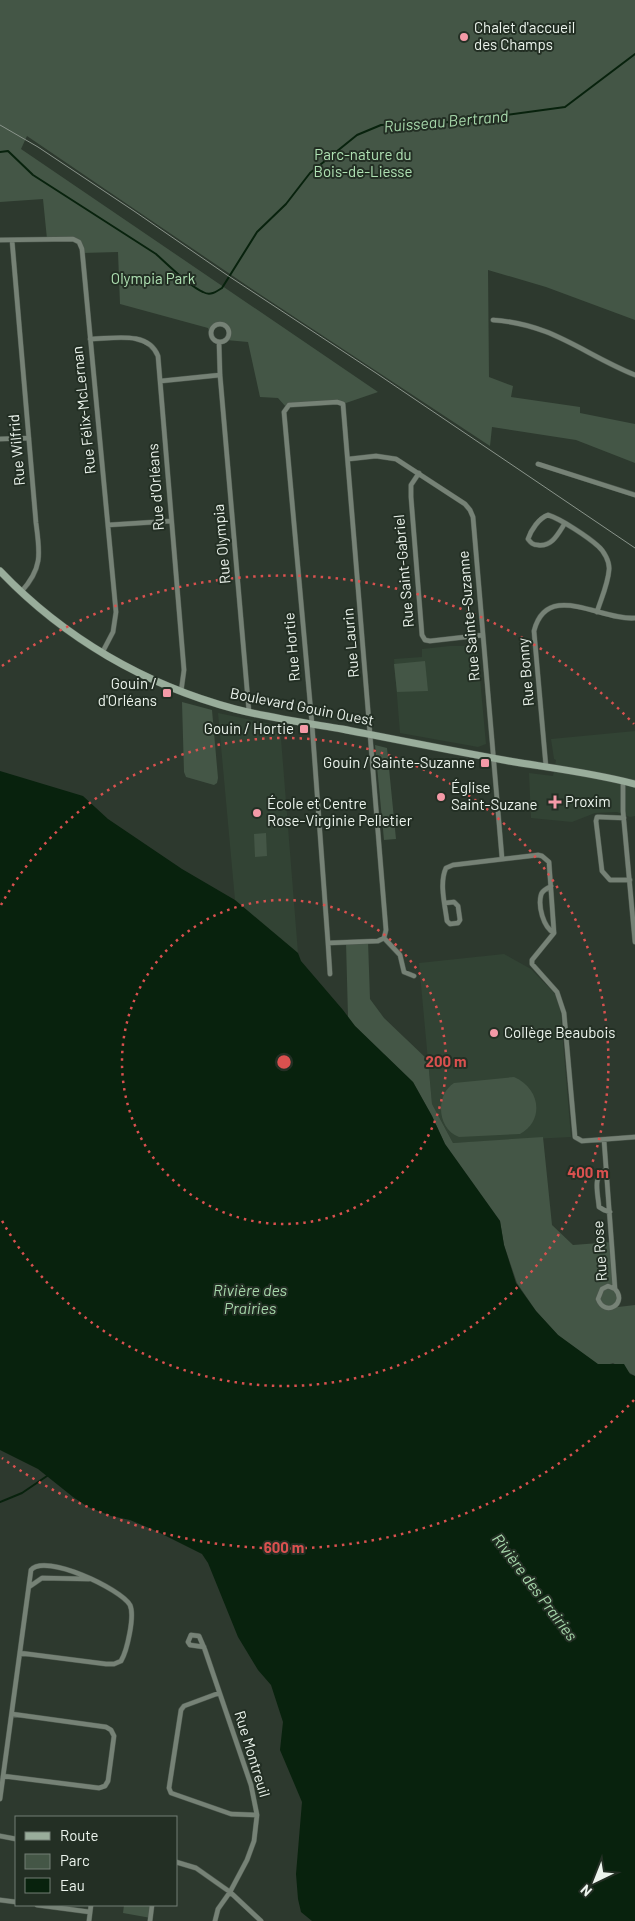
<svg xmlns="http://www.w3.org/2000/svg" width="635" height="1921" font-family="Barlow,sans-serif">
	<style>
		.built { fill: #324334 }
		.green { fill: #445646 }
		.water { fill: #08220d }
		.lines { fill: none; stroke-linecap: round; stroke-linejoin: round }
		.stream { stroke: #08220d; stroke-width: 2 }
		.minor-casing { stroke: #4c574d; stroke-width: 5.5 }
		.secondary-casing { stroke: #4c574d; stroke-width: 8 }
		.minor { stroke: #768276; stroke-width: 4.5 }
		.secondary { stroke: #99ad9b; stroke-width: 7 }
		.tram { stroke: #8a948b; stroke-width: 1 }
		.ring { fill: none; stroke: #da514f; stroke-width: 2.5; stroke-dasharray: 2.5 5 }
		.poi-dot { fill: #f49aa7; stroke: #232f24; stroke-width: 2 }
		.labels { text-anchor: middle; stroke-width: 4; stroke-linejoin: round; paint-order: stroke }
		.poi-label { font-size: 15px; fill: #ecf4ed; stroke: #232f24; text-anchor: start }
		.park-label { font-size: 15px; fill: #afe1b3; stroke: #232f24 }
		.street-label { font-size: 15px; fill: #ecf4ed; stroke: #232f24 }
		.water-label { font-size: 16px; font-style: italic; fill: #a6d7aa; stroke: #232f24 }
		.centre { fill: #da514f; stroke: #232f24; stroke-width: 2.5 }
		.ring-label { font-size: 15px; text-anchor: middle; font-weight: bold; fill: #da514f; stroke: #232f24; stroke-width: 4; stroke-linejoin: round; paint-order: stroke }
	</style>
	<rect width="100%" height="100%" fill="#2d392e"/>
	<path class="built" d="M450,646H477L486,744L478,747L400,733L394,659L422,657V649Z
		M218,713L280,726L298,953L235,900Z
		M635,731V816L630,817L617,812L595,813L572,822L531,818L529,773L553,776L556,760L554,759L551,739Z
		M504,954L531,969L557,996L560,1006L571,1137L453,1143L432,1104L419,963Z"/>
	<path class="green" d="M0,0H635V320L546,287L488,270L489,377L513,386L511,397L580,407V413L635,424V463L576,440L492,427L490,446L255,291L27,136L21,149L378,392L343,404L286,407L278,398L260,397L248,342L226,340L229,332L224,325L219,324L213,327L211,332L212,337L208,328L120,304L118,252L82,253L79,242L72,238L47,239L43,199L0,202Z
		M425,661L428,691L397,692L394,664Z
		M182,702L212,710L218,778L217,783L214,785L186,777L184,772Z
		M375,745L387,748L396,839L384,840Z
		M266,833L267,856L255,857L254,834Z
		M368,941L370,999L384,1018L428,1060L432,1104L453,1143L543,1137L552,1225L573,1245L612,1242L618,1307L635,1305V1376L613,1363L604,1366L598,1365L558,1335L536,1311L517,1283L504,1245L500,1221L445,1144L432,1116L413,1082L355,1026L348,1017L346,942Z
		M514,1077C540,1088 545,1120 520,1134L459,1137C437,1129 435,1095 454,1083Z
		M124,1905H152L151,1918L123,1913Z"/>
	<path class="water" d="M0,771L83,796L108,819L182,869L235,900L298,953L301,961L343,1010L355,1026L413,1082L432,1116L445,1144L500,1221L504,1245L516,1283L536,1311L558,1335L598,1364H624L630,1374L635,1376V1921H312L301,1912L298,1899L296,1874L302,1802L280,1750L283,1722L271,1685L258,1670L238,1637L208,1563L202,1554L156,1531L130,1520L111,1516L88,1507L73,1497L38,1469L0,1450Z"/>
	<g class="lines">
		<path class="stream" d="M0,152L8,151L33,175L156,254C167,264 190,287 203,292C210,296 216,292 222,288L257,232L286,204L310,173L357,135L381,125L475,121L492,117L565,107L635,54
			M0,1502L22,1493L47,1476"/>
		<g class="minor-casing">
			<path id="minor" d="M0,240L73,239L79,242L82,249L116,612L113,632L102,653
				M12,240L36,523C40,553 43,568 21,592
				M493,320C553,324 583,354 635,375
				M211 333a9 9 0 1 1 18 0a9 9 0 1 1-18 0Z
				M90,339C112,339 148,330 158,356L184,670L181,692
				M219,342L220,375L249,712
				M161,381L220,375
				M0,439L29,438
				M349,459L376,456L396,459L465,504L470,510L473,517L502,858
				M538,464L635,495
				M419,473L411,485V497L422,635L425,640L430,641L483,635
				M565,523C558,534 552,547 538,545C533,545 531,543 528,539C531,530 539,518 548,515C561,519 588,537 598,546C604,551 610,562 609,570C608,584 601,599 597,612
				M108,525L171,521
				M546,767L534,631C547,580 601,621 635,618
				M623,781V811L635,942
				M624,818L600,817H597L596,821L602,871L610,880H630
				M551,886C547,889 542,890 541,895C538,906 543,927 554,933
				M445,903L454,902L458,906L460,920L458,923L450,924L447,921C445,905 439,883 446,868L453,865L538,855L542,856L549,862L554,933L532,960V964L557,992L564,1013L575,1137L582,1141L635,1137
				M384,938L400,955L404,972L414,976
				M328,943L378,941L384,938L386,930L343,404L337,402L289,405L284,412L312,724L328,943L330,974
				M604,1140L615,1289C628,1303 605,1318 598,1299L602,1289L608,1286L615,1289
				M606,1169C592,1175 598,1194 599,1207L604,1210L610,1212
				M29,1587L42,1578L89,1579
				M204,1647L190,1645L188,1642L191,1635L199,1636L205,1650L251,1785L257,1815L254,1841L247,1860L230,1892L218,1909L215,1921
				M219,1693L184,1706L181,1710L169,1788L171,1793L231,1814L257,1815
				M3,1776L99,1788L105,1786L108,1781L114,1736L111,1730L106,1727L12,1714
				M0,1799L31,1570C45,1553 121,1589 130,1605C135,1616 127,1651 121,1661L114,1664H106L20,1653
				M0,1836L16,1839
				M176,1862L196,1868L230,1892L261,1921
				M0,1900L16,1902
				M37,1905L90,1912
				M89,1921L91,1905
				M150,1921L152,1905"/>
		</g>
		<g class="secondary-casing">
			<path id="secondary" d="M0,571C64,638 145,685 235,709C270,718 306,723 342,729C398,740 453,751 509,761C551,768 594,773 635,784"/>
		</g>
		<use href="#minor" class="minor"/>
		<use href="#secondary" class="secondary"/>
		<path class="tram" d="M0,125L38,147L134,211L227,275L376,373L635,548"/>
	</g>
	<g class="ring">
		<circle cx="284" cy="1062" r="162"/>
		<path d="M1 905A324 324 0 1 1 1 1219"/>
		<path d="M634 1400A486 486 0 0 1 2 1458M2 666A486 486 0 0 1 634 724"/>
	</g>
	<g class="poi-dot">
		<circle cx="464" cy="37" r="5"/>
		<rect x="162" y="688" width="10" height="10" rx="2.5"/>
		<rect x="299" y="724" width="10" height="10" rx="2.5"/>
		<rect x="480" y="758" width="10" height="10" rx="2.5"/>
		<circle cx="441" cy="797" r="5"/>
		<path d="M552.5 794.5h5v5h5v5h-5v5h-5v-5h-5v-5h5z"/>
		<circle cx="257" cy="813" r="5"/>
		<circle cx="494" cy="1033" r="5"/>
	</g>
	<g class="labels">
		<g class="poi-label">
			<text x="474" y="33">Chalet d'accueil<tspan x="474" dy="17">des Champs</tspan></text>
			<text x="157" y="689" text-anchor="end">Gouin /<tspan x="157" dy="17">d'Orléans</tspan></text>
			<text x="294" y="734" text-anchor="end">Gouin / Hortie</text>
			<text x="475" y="768" text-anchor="end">Gouin / Sainte-Suzanne</text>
			<text x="451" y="793">Église<tspan x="451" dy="17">Saint-Suzane</tspan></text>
			<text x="565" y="807">Proxim</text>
			<text x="267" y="809">École et Centre<tspan x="267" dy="17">Rose-Virginie Pelletier</tspan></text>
			<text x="504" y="1038">Collège Beaubois</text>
		</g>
		<g class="park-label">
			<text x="363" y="160">Parc-nature du<tspan x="363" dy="17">Bois-de-Liesse</tspan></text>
			<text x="153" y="284">Olympia Park</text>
		</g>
		<g class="street-label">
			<text transform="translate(84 410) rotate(-96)" y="5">Rue Félix-McLernan</text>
			<text transform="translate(17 450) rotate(-95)" y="5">Rue Wilfrid</text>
			<text transform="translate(156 487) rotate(-94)" y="5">Rue d'Orléans</text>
			<text transform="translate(222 544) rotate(-95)" y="5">Rue Olympia</text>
			<text transform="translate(404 571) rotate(-95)" y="5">Rue Saint-Gabriel</text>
			<text transform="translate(469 616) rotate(-95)" y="5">Rue Sainte-Suzanne</text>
			<text transform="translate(351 643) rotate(-95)" y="5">Rue Laurin</text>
			<text transform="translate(292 647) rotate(-95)" y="5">Rue Hortie</text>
			<text transform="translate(526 672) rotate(-95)" y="5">Rue Bonny</text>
			<text transform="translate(302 707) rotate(11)" y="5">Boulevard Gouin Ouest</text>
			<text transform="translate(600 1251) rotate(-94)" y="5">Rue Rose</text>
			<text transform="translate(252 1754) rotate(73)" y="5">Rue Montreuil</text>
		</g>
		<g class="water-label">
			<text transform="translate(446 121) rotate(-5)" y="6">Ruisseau Bertrand</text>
			<text x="250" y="1296">Rivière des<tspan x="250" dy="18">Prairies</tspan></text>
			<text transform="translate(535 1587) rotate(53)" y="6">Rivière des Prairies</text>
		</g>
	</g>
	<circle cx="284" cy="1062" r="8" class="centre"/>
	<g class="ring-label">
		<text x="446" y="1067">200 m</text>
		<text x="588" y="1178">400 m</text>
		<text x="284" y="1553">600 m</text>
	</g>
	<rect x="15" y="1816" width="162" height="90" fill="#232f24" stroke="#737e74"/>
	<rect x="25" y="1832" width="25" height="8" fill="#99ad9b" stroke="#737e74"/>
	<text x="60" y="1841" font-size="15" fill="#ecf4ed">Route</text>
	<rect x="25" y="1854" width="25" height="15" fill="#445646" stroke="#737e74"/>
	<text x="60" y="1866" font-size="15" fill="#ecf4ed">Parc</text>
	<rect x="25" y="1878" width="25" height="15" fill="#08220d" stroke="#737e74"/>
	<text x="60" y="1891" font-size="15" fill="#ecf4ed">Eau</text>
	<g transform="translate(595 1881) rotate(223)" stroke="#232f24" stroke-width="4" paint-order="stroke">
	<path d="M0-4L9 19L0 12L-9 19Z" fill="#ecf4ed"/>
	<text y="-8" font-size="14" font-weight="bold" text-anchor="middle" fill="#ecf4ed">N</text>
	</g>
</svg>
